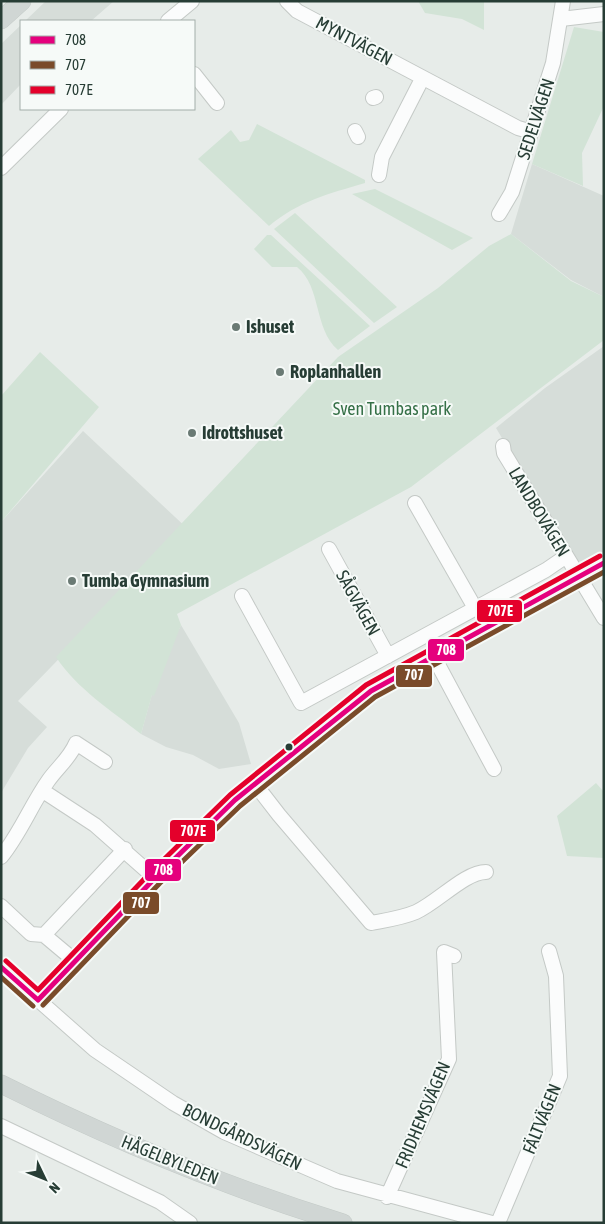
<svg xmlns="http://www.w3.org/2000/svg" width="605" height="1224" font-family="'Asap Condensed',sans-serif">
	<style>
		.built { fill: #d6ddd9 }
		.green { fill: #d2e3d6 }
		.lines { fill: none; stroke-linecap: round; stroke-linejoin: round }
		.minor-casing { stroke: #c4c9c6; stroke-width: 16 }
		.major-casing { stroke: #c3cac7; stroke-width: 19 }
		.minor { stroke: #fbfcfc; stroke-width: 14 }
		.major { stroke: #d0d6d4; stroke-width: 18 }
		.bus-1-casing { stroke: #f6faf8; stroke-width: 9 }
		.bus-2-casing { stroke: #f6faf8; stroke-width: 9 }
		.bus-3-casing { stroke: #f6faf8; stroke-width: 9 }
		.bus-1 { stroke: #e5007d; stroke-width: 5 }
		.bus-2 { stroke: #7a4b2a; stroke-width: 5 }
		.bus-3 { stroke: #e4002b; stroke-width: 5 }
		.poi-dot { fill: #6a7a74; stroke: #f6faf8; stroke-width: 2 }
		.bus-dot { fill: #273d35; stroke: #f6faf8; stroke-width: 2 }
		.labels { text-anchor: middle; stroke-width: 4; stroke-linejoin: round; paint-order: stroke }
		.street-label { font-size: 18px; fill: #273d35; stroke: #f6faf8 }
		.poi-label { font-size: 18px; font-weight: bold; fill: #273d35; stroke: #f6faf8; text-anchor: start }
		.park-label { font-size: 18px; fill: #357047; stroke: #f6faf8 }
		.line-badge { stroke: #f6faf8; stroke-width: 2 }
		.badge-label { font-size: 14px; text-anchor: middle; font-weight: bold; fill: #fff }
	</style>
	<rect width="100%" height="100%" fill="#e7ece9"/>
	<path class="built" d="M46,1H114L91,21H25Z
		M21,25V84L1,105V44Z
		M532,164L604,196V297L571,280L511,234Z
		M604,346V552L585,563L575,560L496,428L545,388Z
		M83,431L190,531L85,632L18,701L47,727L28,748L1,793V522Z
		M181,625L239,723L251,764L219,769L193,755L166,747L141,734L157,676Z"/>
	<path class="green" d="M418,1H484V30L462,19L425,13Z
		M574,27L604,32V106L582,153L583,186L532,164Z
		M257,124L365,180V183C328,194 299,201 269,226L198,159L231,130L240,142L249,140Z
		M375,189L473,238L452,250L352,194Z
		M295,213L397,307L374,323L274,229Z
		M511,234L571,281L604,297V340L411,487L177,614L181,625L154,696L152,695L141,734C112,711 77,689 56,657L338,357L438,288L489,246Z
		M267,235H271L370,326L338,350C313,328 322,287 297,267H272L254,249Z
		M40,352L99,407L1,522V396Z
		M596,783L604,792V858L567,856L557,816Z"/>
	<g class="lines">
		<g class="minor-casing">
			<path id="minor" d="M287,1L297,11L518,128L532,132
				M561,19L604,14
				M168,21L192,1
				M194,74L217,103
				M373,98L376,97
				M355,131L358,137
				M1,168L61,109
				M379,175L382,157L422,79
				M499,214L512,192L553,63L563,1
				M503,446L504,453L604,618
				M415,503L475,608
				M329,549L388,656
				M242,596L301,703L546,570L565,557
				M434,657L494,769
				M255,784L279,815L371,923C387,920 402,918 416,912C438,902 465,872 486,872
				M43,791L95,825L155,878
				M1,857C20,834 31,805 48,781C57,768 70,758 76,743L105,762
				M1,906L31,934L44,935L75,961
				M44,935L125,849
				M1,967L95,1050L173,1103L224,1132L337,1181L492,1223
				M38,1000L155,878L235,800L371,691L604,563
				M1,1126L160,1202L190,1223
				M387,1197L449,1059L444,952L454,956
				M498,1223L560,1076L556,976L549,951"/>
		</g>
		<g class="major-casing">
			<path id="major" d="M1,20L22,1
				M1,1084C111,1139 225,1187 343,1223"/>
		</g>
		<use href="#minor" class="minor"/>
		<use href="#major" class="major"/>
		<g class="bus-1-casing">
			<path id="bus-1" d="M1,967L38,1000
				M38,1000L155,878L235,800L371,691L604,563"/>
		</g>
		<g class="bus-2-casing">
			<path id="bus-2" d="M1,977L33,1006
				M43,1005L160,883L240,806L375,697L604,572"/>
		</g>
		<g class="bus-3-casing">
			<path id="bus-3" d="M6,961L38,990L150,873L230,795L366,685L600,556"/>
		</g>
		<use href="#bus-1" class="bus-1"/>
		<use href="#bus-2" class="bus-2"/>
		<use href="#bus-3" class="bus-3"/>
	</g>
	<g class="poi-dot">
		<circle cx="236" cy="327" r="5"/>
		<circle cx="280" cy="372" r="5"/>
		<circle cx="192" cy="433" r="5"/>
		<circle cx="72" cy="581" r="5"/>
	</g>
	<circle class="bus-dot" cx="289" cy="747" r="4.5"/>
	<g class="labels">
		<g class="street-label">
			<text transform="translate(354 41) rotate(28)" y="6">MYNTVÄGEN</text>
			<text transform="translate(536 119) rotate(-72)" y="6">SEDELVÄGEN</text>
			<text transform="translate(539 512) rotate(59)" y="6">LANDBOVÄGEN</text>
			<text transform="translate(358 603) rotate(61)" y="6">SÅGVÄGEN</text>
			<text transform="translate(423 1115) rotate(-67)" y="6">FRIDHEMSVÄGEN</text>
			<text transform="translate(542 1119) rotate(-68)" y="6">FÄLTVÄGEN</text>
			<text transform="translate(242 1137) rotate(26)" y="6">BONDGÅRDSVÄGEN</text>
			<text transform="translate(170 1160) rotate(22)" y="6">HÅGELBYLEDEN</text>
		</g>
		<g class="poi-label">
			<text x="246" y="333">Ishuset</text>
			<text x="290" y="378">Roplanhallen</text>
			<text x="202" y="439">Idrottshuset</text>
			<text x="82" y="587">Tumba Gymnasium</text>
		</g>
		<g class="park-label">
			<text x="392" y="415">Sven Tumbas park</text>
		</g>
	</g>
	<g class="line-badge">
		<rect x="476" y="599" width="47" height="24" rx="5" fill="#e4002b"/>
		<rect x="427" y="638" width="38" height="24" rx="5" fill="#e5007d"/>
		<rect x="395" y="664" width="38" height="24" rx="5" fill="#7a4b2a"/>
		<rect x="169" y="819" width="47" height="24" rx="5" fill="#e4002b"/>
		<rect x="144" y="858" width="38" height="24" rx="5" fill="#e5007d"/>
		<rect x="122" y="891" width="38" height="24" rx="5" fill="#7a4b2a"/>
	</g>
	<g class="badge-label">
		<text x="500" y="616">707E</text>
		<text x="446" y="655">708</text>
		<text x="414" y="680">707</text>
		<text x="193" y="836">707E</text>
		<text x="163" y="875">708</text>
		<text x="141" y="908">707</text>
	</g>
	<rect width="605" height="1224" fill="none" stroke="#273d35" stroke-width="5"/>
	<rect x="20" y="20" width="175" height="90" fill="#f6faf8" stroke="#a3aeaa"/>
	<rect x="30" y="36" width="25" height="8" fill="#e5007d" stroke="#a3aeaa"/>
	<text x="65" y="45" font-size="15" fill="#273d35">708</text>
	<rect x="30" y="61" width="25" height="8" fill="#7a4b2a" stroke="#a3aeaa"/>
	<text x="65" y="70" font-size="15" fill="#273d35">707</text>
	<rect x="30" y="86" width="25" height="8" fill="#e4002b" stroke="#a3aeaa"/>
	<text x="65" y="95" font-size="15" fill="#273d35">707E</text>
	<g transform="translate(45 1179) rotate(133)" stroke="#f6faf8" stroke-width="4" paint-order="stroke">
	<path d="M0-4L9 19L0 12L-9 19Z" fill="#273d35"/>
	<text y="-8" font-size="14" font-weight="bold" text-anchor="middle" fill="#273d35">N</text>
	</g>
</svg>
